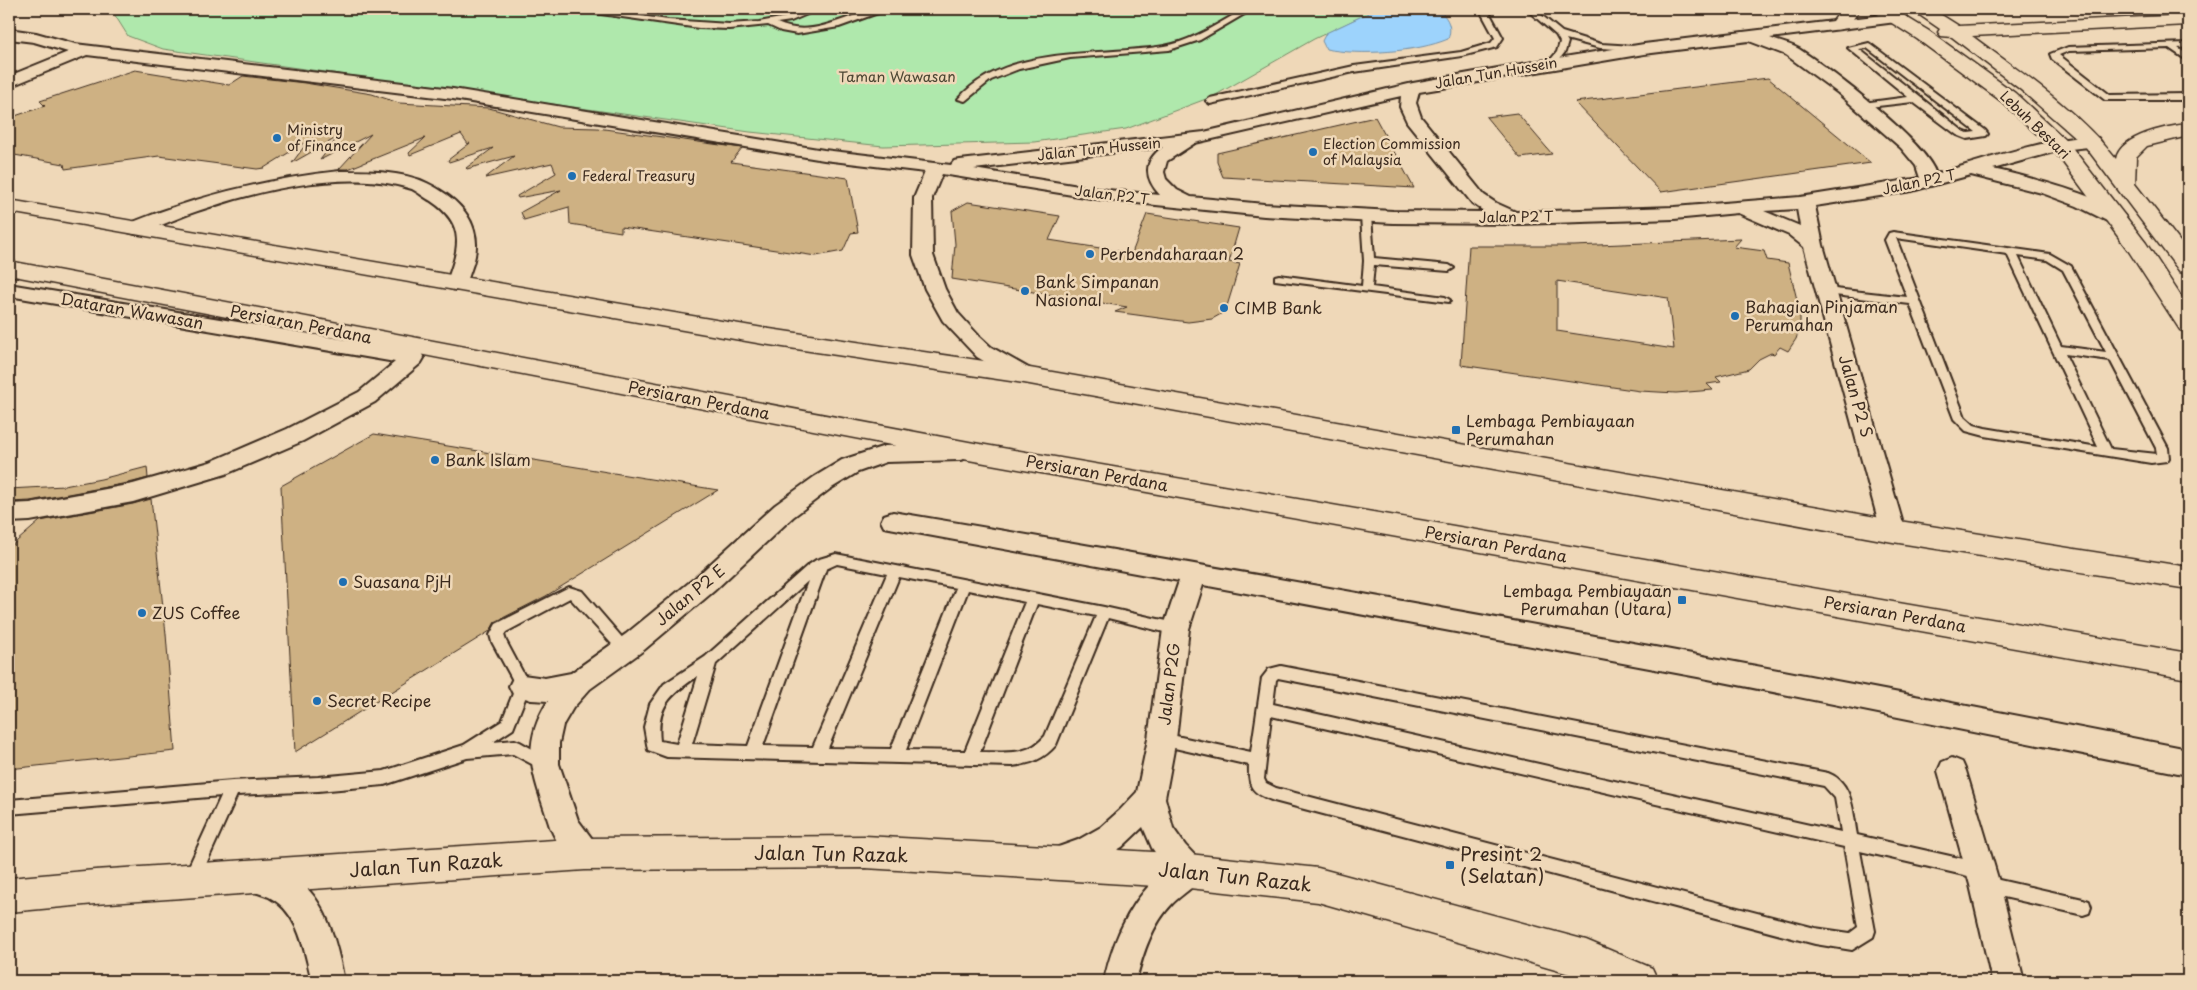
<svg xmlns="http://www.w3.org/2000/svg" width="2197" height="990" font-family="'Playpen Sans',sans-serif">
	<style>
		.green { fill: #afe8ac; stroke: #758965 }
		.water { fill: #9dd3fc; stroke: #768fa3 }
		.building { fill: #ceb183; stroke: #3b2a1e; fill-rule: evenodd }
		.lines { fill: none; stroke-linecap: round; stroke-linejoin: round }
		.lane-casing { stroke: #3b2a1e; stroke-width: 4 }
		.street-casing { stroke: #3b2a1e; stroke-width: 4 }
		.secondary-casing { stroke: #3b2a1e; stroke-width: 3 }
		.primary-casing { stroke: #3b2a1e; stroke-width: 3 }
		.lane { fill: #efd8b8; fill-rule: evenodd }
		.street { fill: #efd8b8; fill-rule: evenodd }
		.secondary { fill: #efd8b8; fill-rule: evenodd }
		.primary { fill: #efd8b8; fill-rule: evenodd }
		.poi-dot { fill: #1f6fb2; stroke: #efd8b8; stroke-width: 2 }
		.labels { text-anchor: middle; stroke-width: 5; stroke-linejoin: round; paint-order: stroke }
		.far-street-label { font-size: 14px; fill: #3b2a1e; stroke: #efd8b8 }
		.far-park-label { font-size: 14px; fill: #4c4633; stroke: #efd8b8 }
		.far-poi-label { font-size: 14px; fill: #3b2a1e; stroke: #efd8b8; text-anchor: start }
		.poi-label { font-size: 16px; fill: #3b2a1e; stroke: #efd8b8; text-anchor: start }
		.street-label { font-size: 16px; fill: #3b2a1e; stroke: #efd8b8 }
		.near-street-label { font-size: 19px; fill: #3b2a1e; stroke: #efd8b8 }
		.near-poi-label { font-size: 19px; fill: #3b2a1e; stroke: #efd8b8; text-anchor: start }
	</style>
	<rect width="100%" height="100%" fill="#efd8b8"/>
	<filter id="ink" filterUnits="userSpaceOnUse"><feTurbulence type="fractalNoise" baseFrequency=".02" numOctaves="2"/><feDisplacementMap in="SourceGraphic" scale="10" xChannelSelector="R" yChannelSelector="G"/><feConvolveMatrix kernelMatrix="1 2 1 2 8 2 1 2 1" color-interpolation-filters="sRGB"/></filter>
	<g filter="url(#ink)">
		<path class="green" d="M111,9H1377L1314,39L1214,96L1126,129L1034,142L883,146L750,132L163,49L128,36Z"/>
		<path class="water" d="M1377,9H1438C1447,17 1453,26 1448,39C1418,52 1359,56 1326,49L1322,41L1326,33Z"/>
		<path class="building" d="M135,70L229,85L243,76L305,83L372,94L399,103L489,108L558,127L597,128L742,148L731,162L848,178L858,232L851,233L843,251L816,256L621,227V232L570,224L569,207L524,220L521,212L561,190L518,198L517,196L556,173L552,163L485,178L514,156L467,169L466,168L493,148L449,162L448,160L470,143L468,144L461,134L410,155L409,153L425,138L348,169H339L371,134L320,160L338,137L292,163L309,140L264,168L257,169L159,156L65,169L64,164L9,154V118L45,106L40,101Z
			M1768,78L1871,163L1661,192L1575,102Z
			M1517,113L1552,154L1520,158L1486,117Z
			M1375,117L1414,188L1223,177L1217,162V153Z
			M968,202L1060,216L1049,240L1132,253L1147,214L1239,228L1229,262L1240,264L1227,306L1221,314L1212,319L1188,322L1115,312L1127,307L952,279L955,244L952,211Z
			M1741,239L1734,247L1764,251L1767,260L1788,263L1800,312V327L1796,339L1788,351L1780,347L1774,354L1771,353L1759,359L1749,369L1716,377L1721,382L1707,384L1713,390L1676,393L1640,391L1461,365L1469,246H1574ZM1557,281L1668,298L1674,349L1557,331Z
			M374,434L718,490L546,596L495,622L490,631L295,752L281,486Z
			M147,467L148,478L133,482L30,501L9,502V489L64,486L101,479Z
			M151,499L166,634L175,751L9,769V548L40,521L133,504Z"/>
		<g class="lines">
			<g class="lane-casing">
				<path id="lane" d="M576,9H593L668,20L729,24L759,22L786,17L808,9H819L791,21L777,23C817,42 853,7 889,9L839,27L797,34L781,31L768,25L729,29L699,28L580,11Z
					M1244,9H1253L1200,40L1169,50L1070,58L1019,69L991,80L965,101L958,99C1006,44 1099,57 1164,46C1193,41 1219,23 1244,9Z
					M1483,9H1491L1490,14L1503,38L1497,47L1462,56L1354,72L1210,104L1206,101L1210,98L1354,66L1461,52L1491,43L1495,38L1482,14Z
					M1526,9H1534L1562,32L1601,44L1634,46L1638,48L1634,50L1600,48L1566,39L1568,42L1565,52L1554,66H1548L1547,64L1557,52L1560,42L1556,35Z
					M1869,43L1985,130L1988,134L1986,136L1967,139L1957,135L1913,102L1860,108L1859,106L1863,103L1908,97L1848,48ZM1867,48L1976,132L1968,133L1963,131L1859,49Z
					M2188,43V47L2178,48L2188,55V61L2169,48L2069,51L2059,55L2110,95L2188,94V100H2105L2052,59L2050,54L2068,47Z
					M1366,213L1371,216L1374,258L1449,265L1454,268L1449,271L1374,265L1372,287L1445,297L1450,300L1449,302L1275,280V276L1279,275L1362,286L1364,261L1361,216Z
					M1893,232L2050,254L2071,266L2168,448L2169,458L2167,461L2151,463L1985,436L1966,431L1954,419L1910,304L1826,294L1821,291L1826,288L1907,297L1885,240L1889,233ZM1896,238L2007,254L2098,447L1985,428L1974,425L1965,417ZM2018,256L2047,260L2063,270L2106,352L2061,346ZM2065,354L2110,360L2156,448L2157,454L2111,449Z
					M836,554L1104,607L1176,623L1181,625L1183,629L1181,633L1176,635L1108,618L1056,745C1044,759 1031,764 1012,766L667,757L648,750L644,727L650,704L664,684L705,657L807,566L816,560ZM837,564L887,574L813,747L763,746L826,569ZM899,577L956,588L891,749L828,748ZM808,581L748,746L692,744L716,664ZM968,590L1025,602L965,751L906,750ZM1037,604L1096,616L1045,736C1027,757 1006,752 980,752ZM698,676L677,744L660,741C656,706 671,694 698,676Z
					M569,587L582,591L632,649L630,653L625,655L620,653L570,598L506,632L504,635L506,641L530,686L513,729L493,742L515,740L520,742L550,759L553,764L550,769L545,771L513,754L467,758L384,785L318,791L237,795L198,882L192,885L186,882L184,877L221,796L9,814V800L232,781L318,777L384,771L464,745L502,721L516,686L492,642L490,635L496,624Z
					M1281,666L1828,773C1853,782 1853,813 1857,835L1981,863L1987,866L1989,871L1987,876L1981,879L1860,851L1875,931L1873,937L1852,950L1815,944L1274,801C1252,793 1248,788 1249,765L1157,744L1155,739L1157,734L1162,733L1251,752L1262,678L1269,669ZM1278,678L1824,786L1835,798L1841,832L1273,704L1276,680ZM1271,716L1844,847L1858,927L1850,933L1815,928L1276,788L1266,783L1264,779Z
					M1986,877L2083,899L2089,901L2091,907L2089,913L2083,915L1986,893L1980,890L1978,885L1980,880Z"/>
			</g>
			<g class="street-casing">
				<path id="street" d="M1899,13L1904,15L1907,18L1904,21L1770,38C1779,42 1790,44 1799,49C1829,68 1927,143 1936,174C1971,164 2067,131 2098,138L2101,142L2098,146L2061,150L1993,169C2020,175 2113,198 2127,219L2125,223L2118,225L2111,223L2077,206L2042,193L1971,175L1912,191L1815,206L1823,245L1905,531L1902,537L1893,540L1884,537L1881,531L1804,247L1789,235L1738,213L1674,219L1520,224L1393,223L1264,216L1097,199L942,174L932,198L933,255L945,289L958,313L978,335L991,347L1032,370L1035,375L1032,380L1024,382L1016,380L977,357L943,321L925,289L913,255L914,198L925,172L824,160L453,99L87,55L9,87V76L68,52L34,42L9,39V29L36,33L75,44L453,89L824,150L951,165L954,161L960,160L1204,132L1413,83L1515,65L1644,44ZM1749,41L1786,55L1838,93L1901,148L1916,166L1920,178L1800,197L1674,207L1516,212L1496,203L1484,195L1421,117L1416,103L1419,92L1644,54ZM1401,96L1400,107L1407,122L1472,203L1485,212L1393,211L1264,204L1191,197L1177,190L1166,179L1164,172L1167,161L1195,143ZM1163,147C1143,161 1144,178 1160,195L1097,189L974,169ZM1797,209L1800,226L1764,211Z
					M340,171C366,171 403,171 427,183C460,199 485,225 473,264C470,272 468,281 463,288L456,290L449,288L446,284C459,249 467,225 431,201C425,198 418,192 412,189C352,169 268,188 210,207C185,214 160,227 135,234L128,232L126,228L128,224C197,196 267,179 340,171Z
					M9,284L413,351L421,353L424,358L421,363L375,402L303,441L226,474L133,502L30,521L9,522V504L30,503L133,484L210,462L287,429L359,392L395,362L9,296Z
					M960,444L968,446L971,452L968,458L960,460L886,462L858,472L830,489L793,517L714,591L644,650L590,689L573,708L563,725L559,743V764L578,820L596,844L600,854L596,864L585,868C568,862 557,843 550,827C535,778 518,749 548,701L531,700L513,694L509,686L513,678L523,675L545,678L571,673L626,634L696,577L775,505L814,477L842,460L885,446Z
					M893,512C1325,585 1757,664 2188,749V775L1703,678L1203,585L1189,629L1176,739L1165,798L1173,828L1185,845L1200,861L1204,871C1198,886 1184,892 1172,904C1152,925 1143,953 1136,981H1104C1113,939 1132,896 1167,869L1152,848L1143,827L1122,847L1100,860L1061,874L1050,870L1046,860L1050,850L1078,840L1101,827L1120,810L1137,792L1148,739L1163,629L1179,581L884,527L881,521L884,515Z
					M1952,758L1962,762L1966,771L2000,885L2024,981H1992L1970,885L1938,771L1942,762Z
					M258,864C273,869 289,873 301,883C328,904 338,949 344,981H312C304,951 300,913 269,897C262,894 254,892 247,889L243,879L247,869Z"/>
			</g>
			<g class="secondary-casing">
				<path id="secondary" d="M1842,9H1860C1852,20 1847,32 1833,29L1830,25Z
					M1874,9H1893L1929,31L2015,93L2067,141L2146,243L2188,307V333L2180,330L2128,250L2053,149L2001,101L1917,39L1876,13Z
					M1911,9H1932L1959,26L2188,15V25L1972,36C2022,73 2077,110 2116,159C2120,135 2168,126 2188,124V136L2147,146L2136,157L2135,184L2188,252V274L2180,272L2085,146L2021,90L1952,37L1941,36L1938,32L1940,29Z
					M865,836L1189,854L1318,868L1586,940L1652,968L1658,981H1594L1318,902L1189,888L865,868L585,870L95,904L9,912V878L95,870L585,838Z"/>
			</g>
			<g class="primary-casing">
				<path id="primary" d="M9,200L763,328L1024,367L1893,520L2188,567V589L1893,542L1024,383L763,344L9,212Z
					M9,261L974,443L2188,653V679L974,461L9,275Z"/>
			</g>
			<use href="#lane" class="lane"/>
			<use href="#street" class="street"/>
			<use href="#secondary" class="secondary"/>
			<use href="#primary" class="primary"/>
		</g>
	</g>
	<g class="poi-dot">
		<circle cx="277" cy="138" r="5"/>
		<circle cx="1313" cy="152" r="5"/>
		<circle cx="572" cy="176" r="5"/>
		<circle cx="1090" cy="254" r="5"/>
		<circle cx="1025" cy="291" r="5"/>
		<circle cx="1224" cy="308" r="5"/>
		<circle cx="1735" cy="316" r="5"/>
		<rect x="1451" y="425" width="10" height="10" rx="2.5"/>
		<circle cx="435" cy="460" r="5"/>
		<circle cx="343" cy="582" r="5"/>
		<rect x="1677" y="595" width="10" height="10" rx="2.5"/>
		<circle cx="142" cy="613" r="5"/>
		<circle cx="317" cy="701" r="5"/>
		<rect x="1445" y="860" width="10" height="10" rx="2.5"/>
	</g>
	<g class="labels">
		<g class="far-street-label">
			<text transform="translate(1496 73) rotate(-10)" y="5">Jalan Tun Hussein</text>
			<text transform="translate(2035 125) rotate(44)" y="5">Lebuh Bestari</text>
			<text transform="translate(1099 149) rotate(-6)" y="5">Jalan Tun Hussein</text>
			<text transform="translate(1919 182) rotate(-12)" y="5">Jalan P2 T</text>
			<text transform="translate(1112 195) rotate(7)" y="5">Jalan P2 T</text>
			<text transform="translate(1516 217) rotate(-1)" y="5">Jalan P2 T</text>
		</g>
		<g class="far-park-label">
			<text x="897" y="82">Taman Wawasan</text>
		</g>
		<g class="far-poi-label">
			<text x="287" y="135">Ministry<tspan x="287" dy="16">of Finance</tspan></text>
			<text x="1323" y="149">Election Commission<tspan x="1323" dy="16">of Malaysia</tspan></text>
			<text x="582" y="181">Federal Treasury</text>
		</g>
		<g class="poi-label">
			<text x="1100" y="260">Perbendaharaan 2</text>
			<text x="1035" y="288">Bank Simpanan<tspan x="1035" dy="18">Nasional</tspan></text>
			<text x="1745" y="313">Bahagian Pinjaman<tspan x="1745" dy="18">Perumahan</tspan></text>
			<text x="1234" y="314">CIMB Bank</text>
			<text x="1466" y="427">Lembaga Pembiayaan<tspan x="1466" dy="18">Perumahan</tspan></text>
			<text x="445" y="466">Bank Islam</text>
			<text x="353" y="588">Suasana PjH</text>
			<text x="1672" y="597" text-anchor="end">Lembaga Pembiayaan<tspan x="1672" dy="18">Perumahan (Utara)</tspan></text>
			<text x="152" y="619">ZUS Coffee</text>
			<text x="327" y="707">Secret Recipe</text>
		</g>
		<g class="street-label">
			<text transform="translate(132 311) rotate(10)" y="6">Dataran Wawasan</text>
			<text transform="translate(301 324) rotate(11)" y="6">Persiaran Perdana</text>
			<text transform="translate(1856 396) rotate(74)" y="6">Jalan P2 S</text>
			<text transform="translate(699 400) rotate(11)" y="6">Persiaran Perdana</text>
			<text transform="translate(1097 473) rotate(10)" y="6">Persiaran Perdana</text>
			<text transform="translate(1496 544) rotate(10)" y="6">Persiaran Perdana</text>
			<text transform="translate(690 595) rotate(-40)" y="6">Jalan P2 E</text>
			<text transform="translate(1895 614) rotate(10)" y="6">Persiaran Perdana</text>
			<text transform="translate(1169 684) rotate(-83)" y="6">Jalan P2G</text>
		</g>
		<g class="near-street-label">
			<text transform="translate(831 854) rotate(1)" y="7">Jalan Tun Razak</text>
			<text transform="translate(426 865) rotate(-4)" y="7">Jalan Tun Razak</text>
			<text transform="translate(1235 877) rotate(6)" y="7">Jalan Tun Razak</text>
		</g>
		<g class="near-poi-label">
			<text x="1460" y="861">Presint 2<tspan x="1460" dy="22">(Selatan)</tspan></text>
		</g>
	</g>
	<rect width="2197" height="990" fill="none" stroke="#efd8b8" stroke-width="30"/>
	<rect x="15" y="15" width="2167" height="960" fill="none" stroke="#3b2a1e" stroke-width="2" filter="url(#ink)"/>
</svg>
